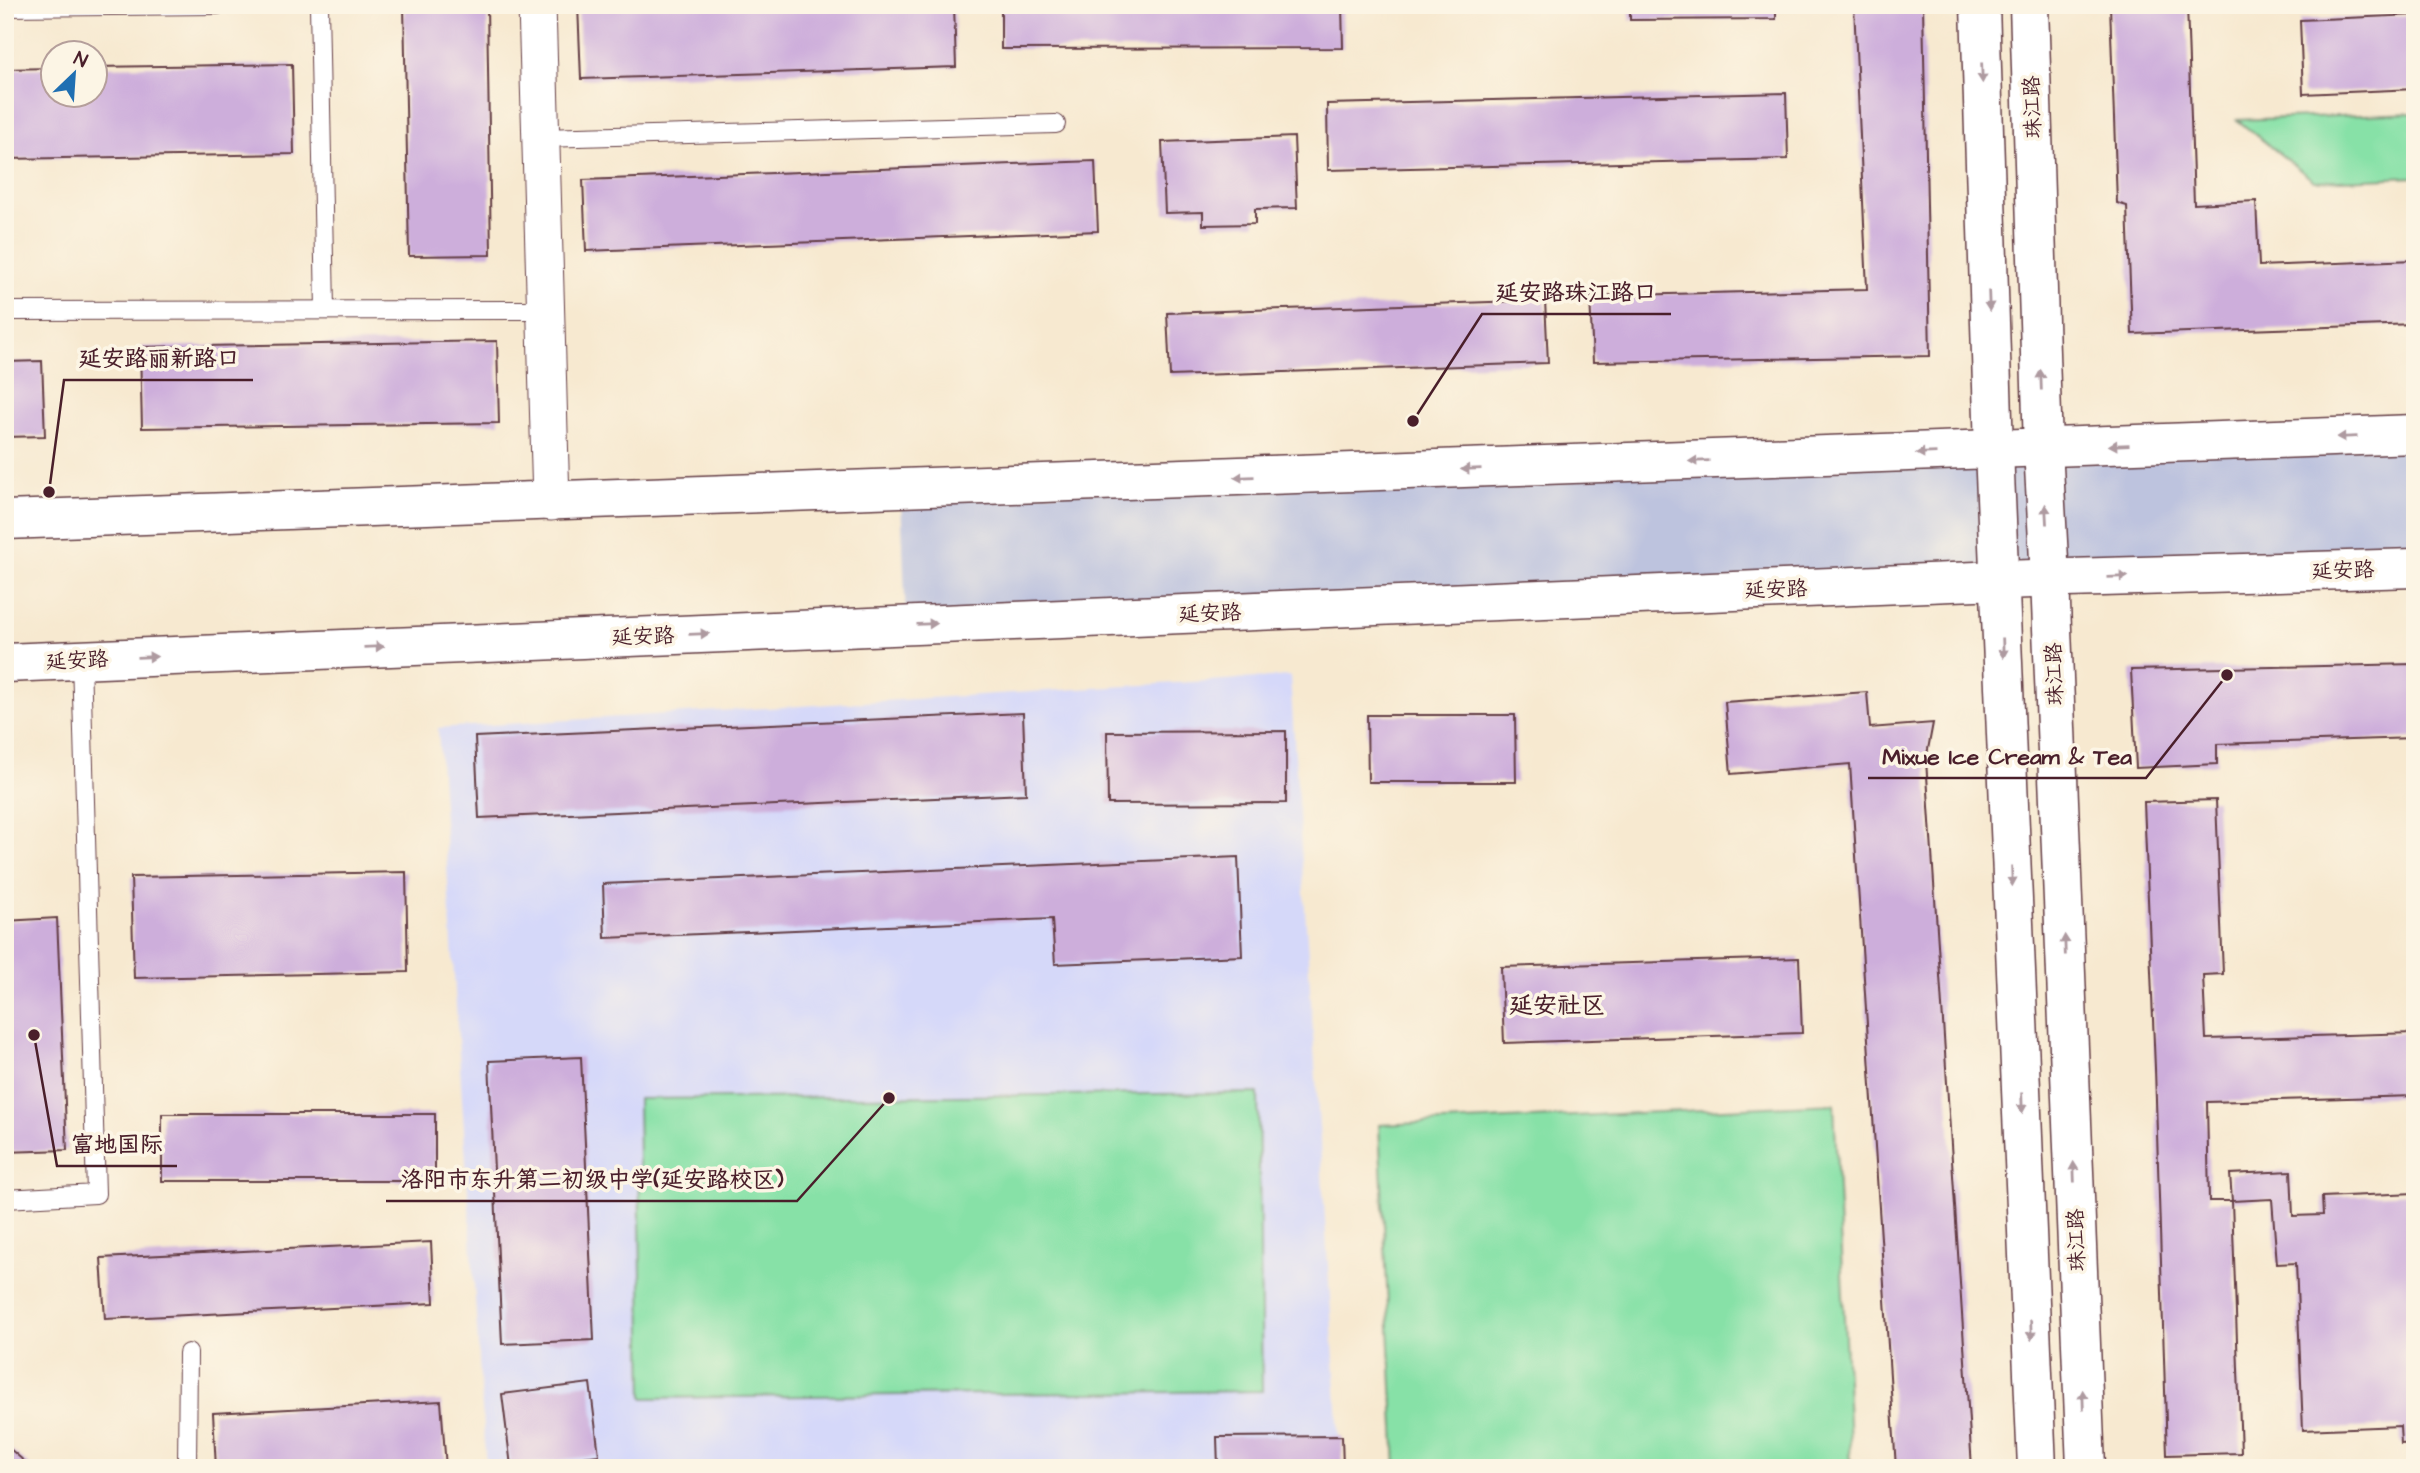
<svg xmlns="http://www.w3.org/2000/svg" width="2420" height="1473" font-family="'Architects Daughter','LXGW WenKai TC',sans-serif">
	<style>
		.built { fill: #d5d8f9 }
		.industrial { fill: #bdc3de }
		.green { fill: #87e1a7; stroke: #688069; stroke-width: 2 }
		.building { fill: #cdaedb }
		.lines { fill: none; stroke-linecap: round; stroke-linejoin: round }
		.service-casing { stroke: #643d44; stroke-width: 20 }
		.minor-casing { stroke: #643d44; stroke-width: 39 }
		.secondary-casing { stroke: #643d44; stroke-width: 41 }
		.primary-casing { stroke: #643d44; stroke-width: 41 }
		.service { stroke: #fff; stroke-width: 18 }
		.minor { stroke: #fff; stroke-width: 37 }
		.secondary { stroke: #fff; stroke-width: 38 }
		.primary { stroke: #fff; stroke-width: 38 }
		.oneway { fill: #ae9aa0 }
		.labels { text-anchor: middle; stroke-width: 7; stroke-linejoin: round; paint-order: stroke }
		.street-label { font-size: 21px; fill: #4a1f2b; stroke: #fcf5e5 }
		.quarter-label { font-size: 24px; font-weight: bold; fill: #4a1f2b; stroke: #fcf5e5 }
		.leader { fill: none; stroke: #4a1f2b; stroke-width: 2.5 }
		.callout-dot { fill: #4a1f2b; stroke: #fcf5e5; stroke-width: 2.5 }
		.callout-label { font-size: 23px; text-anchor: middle; font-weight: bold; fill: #4a1f2b; stroke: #fcf5e5; stroke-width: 7; stroke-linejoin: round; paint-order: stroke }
	</style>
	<rect width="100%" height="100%" fill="#fcf5e5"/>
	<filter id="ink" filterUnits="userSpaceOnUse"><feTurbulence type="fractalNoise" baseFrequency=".0143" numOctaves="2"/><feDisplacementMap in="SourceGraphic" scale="14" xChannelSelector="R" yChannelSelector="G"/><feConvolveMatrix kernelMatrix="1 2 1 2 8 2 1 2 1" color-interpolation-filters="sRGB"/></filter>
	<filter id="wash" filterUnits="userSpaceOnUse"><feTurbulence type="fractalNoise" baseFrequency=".00686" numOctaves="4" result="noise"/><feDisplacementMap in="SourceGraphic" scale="28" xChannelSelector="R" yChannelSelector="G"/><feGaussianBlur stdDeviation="1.57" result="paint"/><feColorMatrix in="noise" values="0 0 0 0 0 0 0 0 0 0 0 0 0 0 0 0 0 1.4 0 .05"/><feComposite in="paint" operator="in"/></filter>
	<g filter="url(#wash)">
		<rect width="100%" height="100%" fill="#f7e9d0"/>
		<path class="built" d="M1290,676L1341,1468H486L438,728Z"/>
		<path class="industrial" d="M2415,439V562L906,621L901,499Z"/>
		<path class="green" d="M2415,113V177L2314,181L2237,120Z
			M1258,1093L1262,1391L643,1398L638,1099Z
			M1834,1104L1851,1465L1797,1468H1396L1379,1125Z"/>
		<g id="blocks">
			<path class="building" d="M404,5H487L491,255L409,256Z
				M578,5H954L956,67L581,79Z
				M1001,5H1342L1343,48L1001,49Z
				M1630,5H1776V19L1630,20Z
				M1854,5H1923L1930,356L1593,362L1590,296L1867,289Z
				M2110,5H2187L2194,204L2256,201L2259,266L2415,260V324L2132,334L2127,206L2117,203Z
				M2415,15V89L2303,94L2300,20Z
				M292,64L294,154L5,159V69L52,68V94H94V67Z
				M1786,93L1788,159L1328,170L1327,104Z
				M1294,137L1297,208L1255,209V224L1203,225V212L1165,213L1162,142Z
				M1095,161L1098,231L586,251L583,180Z
				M1545,300L1548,363L1170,376L1167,313Z
				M497,341L499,423L142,428L140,347Z
				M42,361L45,436L5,437V362Z
				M2415,664V738L2217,744V764L2136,768L2131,670Z
				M1867,692L1870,728L1933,723L1926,760L1972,1468H1896L1850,764L1731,774L1725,702Z
				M1023,713L1026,794L479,818L475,737Z
				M1367,715H1515L1516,782H1368Z
				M1286,731V803L1108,804L1107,732Z
				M2216,800L2223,974L2203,975L2206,1039L2415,1033V1096L2207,1102L2209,1201H2232L2241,1453L2167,1455L2155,1068L2144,802Z
				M1238,857L1242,956L1055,964L1052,919L605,938L603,884Z
				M406,872L408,972L134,978L131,877Z
				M57,918L67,1150L5,1152V921Z
				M1799,958L1802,1033L1504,1043L1501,967Z
				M581,1057L594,1340L502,1344L489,1061Z
				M162,1114H435V1181H162Z
				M2291,1171L2293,1216L2323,1215L2322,1197L2415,1193V1443L2401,1444L2400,1426L2303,1430L2296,1263L2277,1264L2272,1199L2232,1201L2230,1174Z
				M431,1242L434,1303L105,1319L101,1258Z
				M590,1383L599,1455L511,1466L502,1394Z
				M441,1401L446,1468H216L213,1413Z
				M1342,1436L1343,1468H1218L1217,1437Z
				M5,1446L9,1448L32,1468H5Z"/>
		</g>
	</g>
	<g filter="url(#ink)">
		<use href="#blocks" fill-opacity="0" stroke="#643d44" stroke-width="2"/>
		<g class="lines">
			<g class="service-casing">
				<path id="service" d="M319,5L325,310
					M5,7L218,5
					M541,138L1056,124
					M5,311L546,310
					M5,1199L96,1194L81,659
					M187,1468L188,1353"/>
			</g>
			<g class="minor-casing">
				<path id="minor" d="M537,5L551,502"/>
			</g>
			<g class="secondary-casing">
				<path id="secondary" d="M1980,5L1994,450L2037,1468
					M2029,5L2043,448L2050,579L2086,1468"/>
			</g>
			<g class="primary-casing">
				<path id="primary" d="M5,520L2415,434
					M5,663L2000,580L2415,568"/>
			</g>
			<use href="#service" class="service"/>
			<use href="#minor" class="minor"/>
			<use href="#secondary" class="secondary"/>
			<use href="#primary" class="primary"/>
		</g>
		<defs><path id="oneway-solid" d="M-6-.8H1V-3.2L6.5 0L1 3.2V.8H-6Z" transform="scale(1.75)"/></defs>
		<g class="oneway">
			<use href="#oneway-solid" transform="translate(1982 73) rotate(88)"/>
			<use href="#oneway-solid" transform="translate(1989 301) rotate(88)"/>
			<use href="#oneway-solid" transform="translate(2041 380) rotate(-92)"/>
			<use href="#oneway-solid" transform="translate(2347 437) rotate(178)"/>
			<use href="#oneway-solid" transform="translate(2119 445) rotate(178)"/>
			<use href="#oneway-solid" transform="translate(1926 453) rotate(178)"/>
			<use href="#oneway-solid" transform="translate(1699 461) rotate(178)"/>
			<use href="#oneway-solid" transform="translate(1471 469) rotate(178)"/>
			<use href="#oneway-solid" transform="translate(1244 477) rotate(178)"/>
			<use href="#oneway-solid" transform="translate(2046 514) rotate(-93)"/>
			<use href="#oneway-solid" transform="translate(2118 577) rotate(-2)"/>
			<use href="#oneway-solid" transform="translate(927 624) rotate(-2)"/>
			<use href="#oneway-solid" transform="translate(699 634) rotate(-2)"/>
			<use href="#oneway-solid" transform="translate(374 647) rotate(-2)"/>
			<use href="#oneway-solid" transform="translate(2003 648) rotate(88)"/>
			<use href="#oneway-solid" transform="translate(147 657) rotate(-2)"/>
			<use href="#oneway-solid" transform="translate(2012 876) rotate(88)"/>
			<use href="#oneway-solid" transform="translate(2065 945) rotate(-92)"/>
			<use href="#oneway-solid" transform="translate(2022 1103) rotate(88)"/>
			<use href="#oneway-solid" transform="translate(2074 1172) rotate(-92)"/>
			<use href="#oneway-solid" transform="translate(2031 1330) rotate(88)"/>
			<use href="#oneway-solid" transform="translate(2083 1400) rotate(-92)"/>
		</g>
	</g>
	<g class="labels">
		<g class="street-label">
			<text transform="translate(2032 107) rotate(-92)" y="7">珠江路</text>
			<text transform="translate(2343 570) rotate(-2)" y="7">延安路</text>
			<text transform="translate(1776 589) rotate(-2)" y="7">延安路</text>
			<text transform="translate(1210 613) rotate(-2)" y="7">延安路</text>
			<text transform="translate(643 636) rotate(-2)" y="7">延安路</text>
			<text transform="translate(77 660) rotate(-3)" y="7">延安路</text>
			<text transform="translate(2054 674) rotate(-92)" y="7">珠江路</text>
			<text transform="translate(2076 1240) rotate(-92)" y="7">珠江路</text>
		</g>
		<g class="quarter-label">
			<text x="1557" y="1013">延安社区</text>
		</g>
	</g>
	<path class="leader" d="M1413 421L1482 314H1671M49 492L64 380H253M2227 675L2146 778H1868M34 1035L57 1166H177M889 1098L797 1201H386"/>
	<g class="callout-dot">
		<circle cx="1413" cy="421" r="7"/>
		<circle cx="49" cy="492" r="7"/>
		<circle cx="2227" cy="675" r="7"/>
		<circle cx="34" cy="1035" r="7"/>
		<circle cx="889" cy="1098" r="7"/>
	</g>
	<g class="callout-label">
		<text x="1576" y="300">延安路珠江路口</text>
		<text x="159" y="366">延安路丽新路口</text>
		<text x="2007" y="764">Mixue Ice Cream &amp; Tea</text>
		<text x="117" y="1152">富地国际</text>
		<text x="592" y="1187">洛阳市东升第二初级中学(延安路校区)</text>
	</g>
	<rect width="2420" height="1473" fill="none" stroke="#fcf5e5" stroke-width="28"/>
	<g transform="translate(74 74) rotate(25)"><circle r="33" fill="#fcf5e5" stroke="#b59f9b" stroke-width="2"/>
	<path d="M0-5L12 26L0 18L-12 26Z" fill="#1f6fb2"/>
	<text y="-10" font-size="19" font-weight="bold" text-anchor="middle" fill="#4a1f2b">N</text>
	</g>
</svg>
